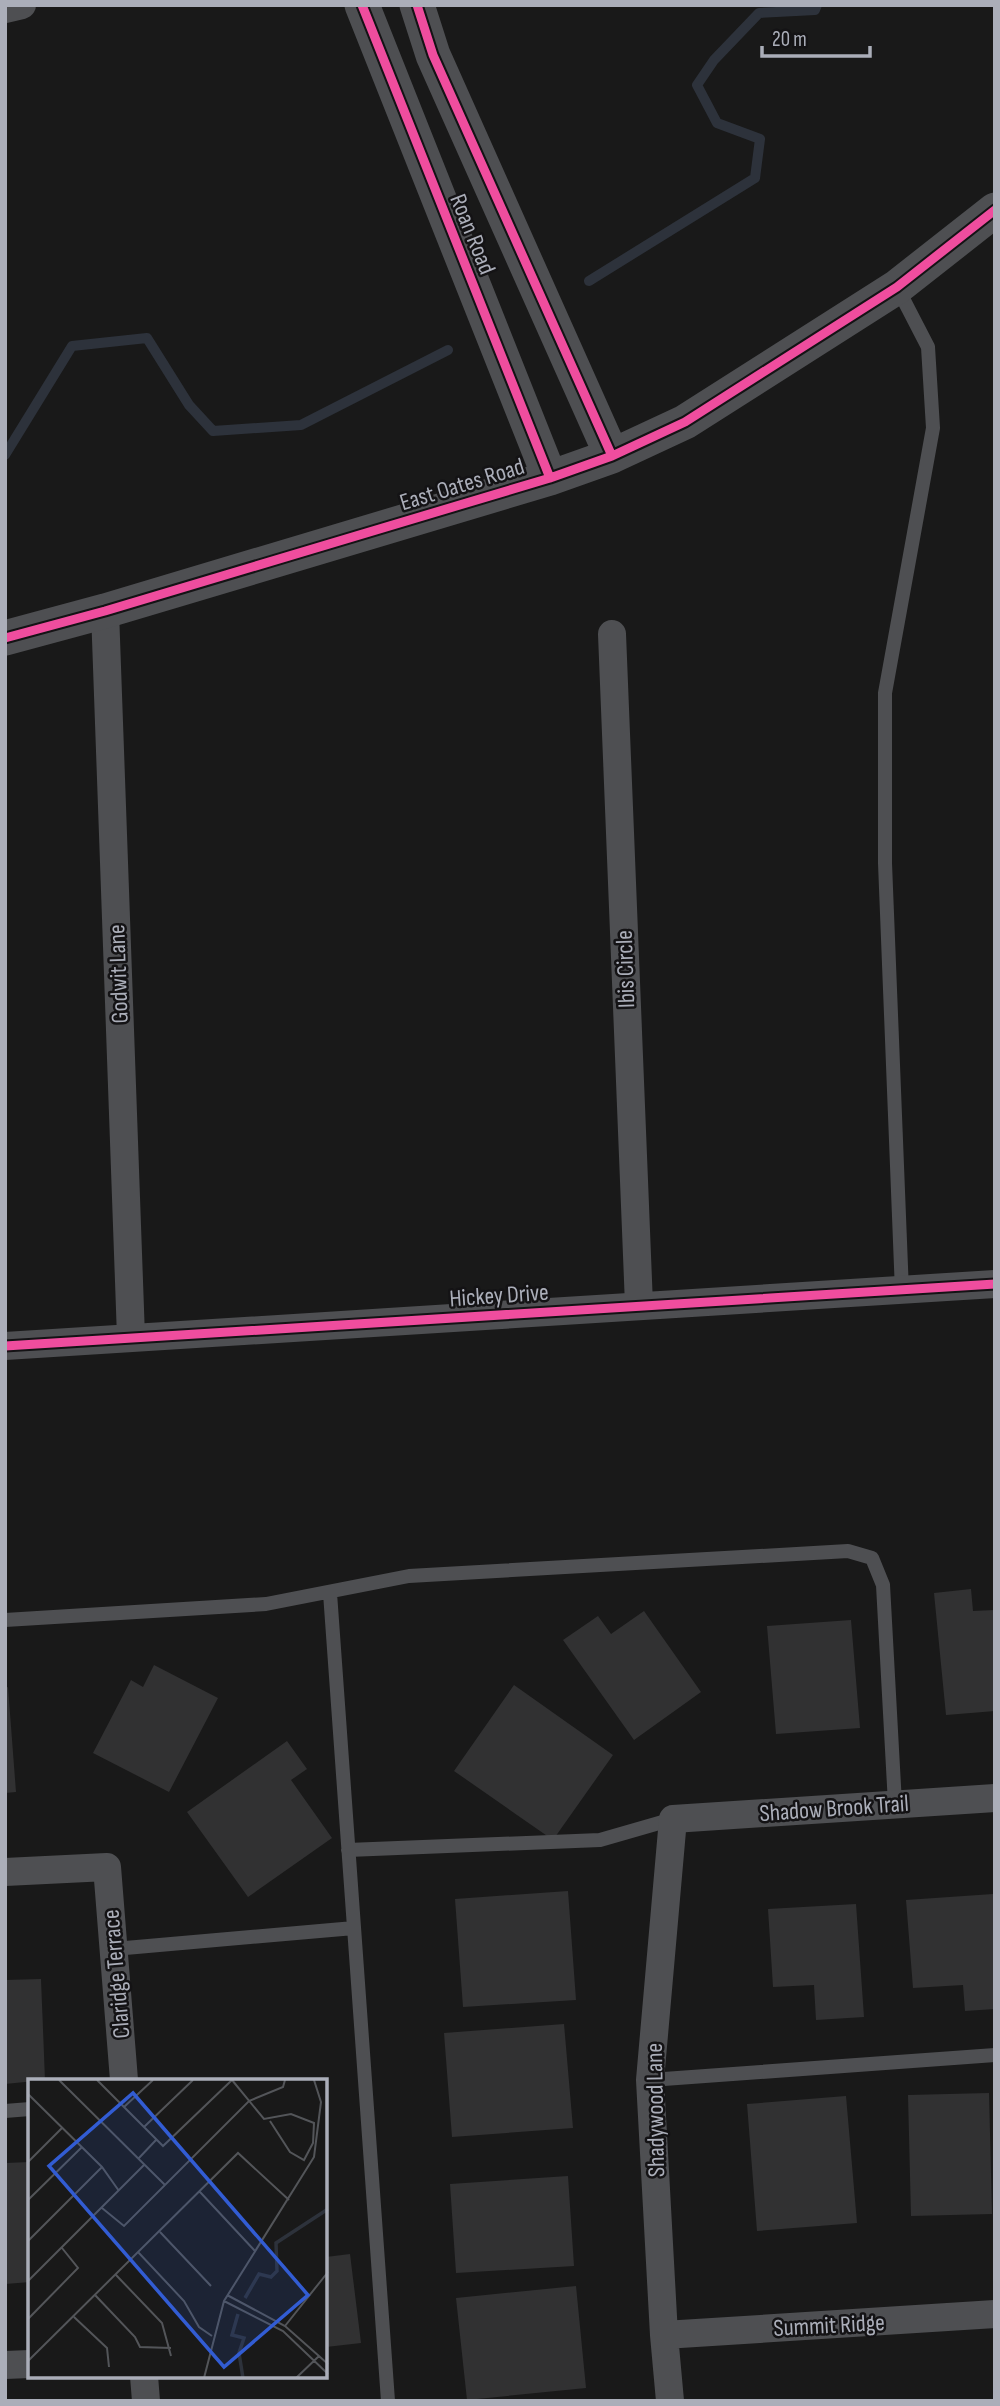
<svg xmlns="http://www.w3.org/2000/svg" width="1000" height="2406" font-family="'Sofia Sans Condensed',sans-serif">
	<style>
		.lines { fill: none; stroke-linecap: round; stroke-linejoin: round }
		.stream { stroke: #2d323b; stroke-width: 10 }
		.building { fill: #313132 }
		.service { stroke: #4e4f52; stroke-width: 14 }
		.minor { stroke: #4e4f52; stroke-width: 28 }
		.tertiary { stroke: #4e4f52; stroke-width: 35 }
		.cycleway-casing { stroke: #141315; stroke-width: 13 }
		.cycleway { stroke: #ef4d9e; stroke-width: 9 }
		.labels { text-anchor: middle; stroke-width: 5; stroke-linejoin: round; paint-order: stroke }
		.street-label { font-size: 24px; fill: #abaeb9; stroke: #141315 }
		.inset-river { fill: none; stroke: #2d323b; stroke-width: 3.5 }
		.inset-road { fill: none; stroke: #535559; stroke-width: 2 }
		.view { fill: #325cd3; fill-opacity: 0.15; stroke: #325cd3; stroke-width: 3.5 }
		.inset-edge { fill: none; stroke: #abaeb9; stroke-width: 3.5 }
	</style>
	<rect width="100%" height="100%" fill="#191919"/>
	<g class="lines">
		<path class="stream" d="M589,281L755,178L760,139L717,123L697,85L714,60L759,13L815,10L817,5
			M5,455L72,346L147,338L189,405L213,431L301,425L448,350"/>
	</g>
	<path class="building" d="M971,1589L973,1611L995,1610V1711L946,1715L934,1593Z
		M644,1611L701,1692L634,1740L563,1640L598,1616L611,1634Z
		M851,1620L860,1728L776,1734L767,1626Z
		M154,1665L218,1698L169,1792L93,1753L131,1680L143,1687Z
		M514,1685L613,1755L553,1840L454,1771Z
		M8,1687L16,1792L5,1793V1688Z
		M287,1741L307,1769L291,1780L332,1838L248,1897L187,1812Z
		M568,1891L576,2000L463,2007L455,1899Z
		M993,1894L995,2009L965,2011L963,1985L913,1988L906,1900Z
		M856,1904L864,2017L816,2020L814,1985L773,1987L768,1909Z
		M41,1979L45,2080L5,2084V1980Z
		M564,2024L573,2128L452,2137L444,2033Z
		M989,2093L992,2214L911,2216L908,2095Z
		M846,2096L857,2223L757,2231L747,2104Z
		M30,2162V2282L5,2284V2163Z
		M568,2176L574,2266L456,2273L450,2184Z
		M350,2254L361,2343L326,2347V2257Z
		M576,2286L586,2388L467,2400L456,2298Z"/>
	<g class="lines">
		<path class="service" d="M897,287L928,347L933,428L885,693V863L902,1292
			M330,1593L388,2401
			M5,1620L266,1604L409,1576L848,1551L872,1558L883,1585L895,1804
			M348,1850L600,1840L673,1819
			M114,1949L354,1928
			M650,2080L995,2055
			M5,2111L30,2109"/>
		<path class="minor" d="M5,9L22,5
			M105,611L131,1337
			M612,634L639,1305
			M5,1346L995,1284
			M5,1872L107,1867L124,2080
			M664,2335L995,2314
			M5,2365L30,2364
			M144,2376L146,2401
			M670,2401L664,2335L650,2080L673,1819L995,1798"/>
		<path class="tertiary" d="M362,5L550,478
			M417,5L433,55L612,456
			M5,638L105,611L550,478L612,456L685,422L897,287L995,210"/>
		<g class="cycleway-casing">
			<path id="cycleway" d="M362,5L550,478
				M417,5L433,55L612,456
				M5,638L105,611L550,478L612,456L685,422L897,287L995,210
				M5,1346L995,1284"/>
		</g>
		<use href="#cycleway" class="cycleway"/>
	</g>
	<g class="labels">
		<g class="street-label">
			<text transform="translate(473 234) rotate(68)" y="8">Roan Road</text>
			<text transform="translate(462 484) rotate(-17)" y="8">East Oates Road</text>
			<text transform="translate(625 969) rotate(-92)" y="8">Ibis Circle</text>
			<text transform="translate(118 974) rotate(-92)" y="8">Godwit Lane</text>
			<text transform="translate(499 1295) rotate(-4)" y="8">Hickey Drive</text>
			<text transform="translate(834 1808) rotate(-4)" y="8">Shadow Brook Trail</text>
			<text transform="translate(116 1974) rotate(-95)" y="8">Claridge Terrace</text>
			<text transform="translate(655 2110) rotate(-91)" y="8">Shadywood Lane</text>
			<text transform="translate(829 2325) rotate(-3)" y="8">Summit Ridge</text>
		</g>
	</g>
	<g transform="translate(28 2079)">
		<rect width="299" height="299" fill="#191919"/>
		<path class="inset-river" d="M217,219L231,195L243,198L249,192L248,164L300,130M210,235L204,256L216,259L211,274L215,299"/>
		<path class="inset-road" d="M31,1L137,106M69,1L135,67L204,1M204,1L236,40L263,35L286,44L285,64L276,81L262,73L242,42M0,15L74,88L91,112M96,28L125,1M116,48L165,1M110,80L128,61M0,83L34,49M172,113L227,172M0,121L54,68M74,129L96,147L221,22L255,8L257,1M132,153L183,207M0,162L74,88M110,173L156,222L171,248L184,257M88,196L134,244L143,277M0,202L116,86M67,216L107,258L112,268L143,269M199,216L257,247L300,285M196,222L255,252L300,295M46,238L79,269L81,288M0,240L50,189L34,169M257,247L300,193M0,282L210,74L261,121M176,299L196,222L286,78L293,23L286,1M268,299L291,277"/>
		<path class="view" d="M105,14L280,216L196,288L21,87Z"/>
		<rect width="299" height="299" class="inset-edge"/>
	</g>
	<rect width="1000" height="2406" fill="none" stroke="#abaeb9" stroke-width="14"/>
	<path d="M762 46v10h108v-10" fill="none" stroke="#abaeb9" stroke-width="3.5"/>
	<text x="772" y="46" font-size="21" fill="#abaeb9" stroke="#141315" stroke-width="5" paint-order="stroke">20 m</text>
</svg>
